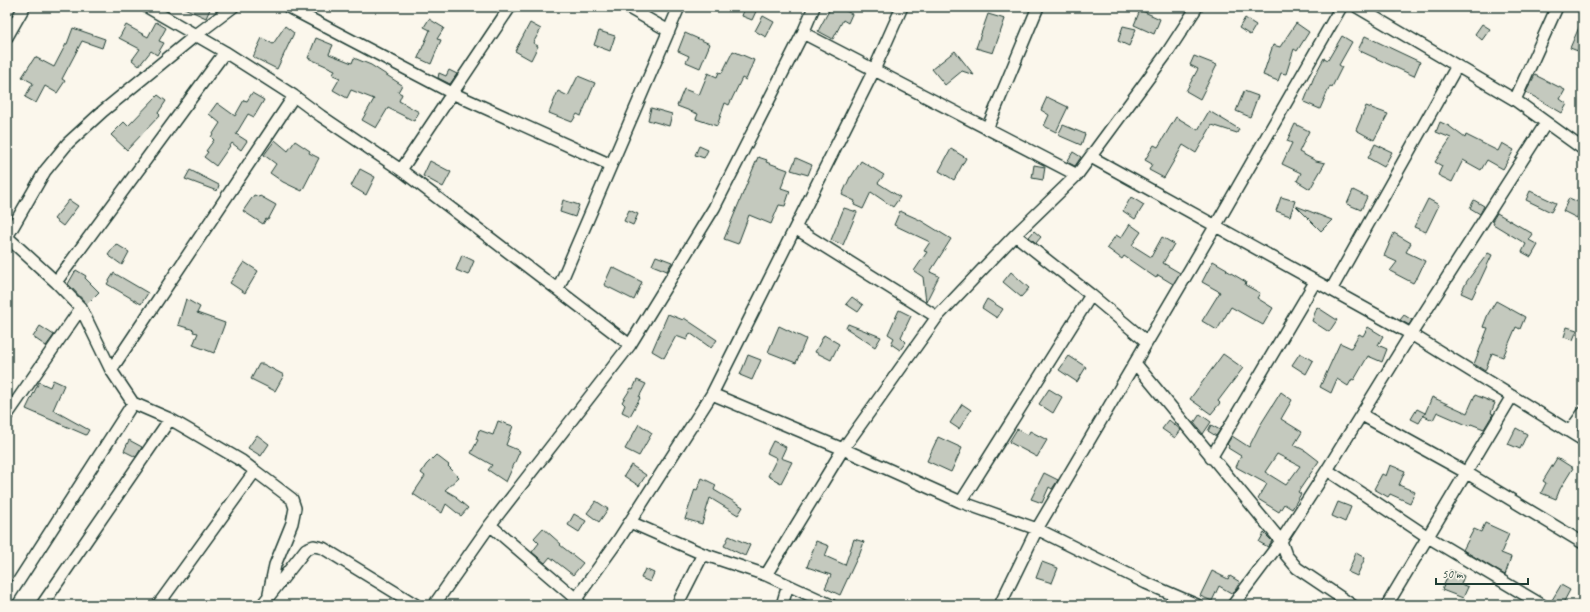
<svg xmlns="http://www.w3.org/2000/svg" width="1590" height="612" font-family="Caveat,sans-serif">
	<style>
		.building { fill: #c4c9be; stroke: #1f3d34; fill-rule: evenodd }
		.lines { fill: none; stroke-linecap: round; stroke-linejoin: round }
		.street-casing { stroke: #1f3d34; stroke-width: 14 }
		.street { stroke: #fbf7ec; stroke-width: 11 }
	</style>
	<rect width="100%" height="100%" fill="#fbf7ec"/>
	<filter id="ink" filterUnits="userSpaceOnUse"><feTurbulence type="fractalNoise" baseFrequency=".025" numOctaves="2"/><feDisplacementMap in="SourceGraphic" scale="8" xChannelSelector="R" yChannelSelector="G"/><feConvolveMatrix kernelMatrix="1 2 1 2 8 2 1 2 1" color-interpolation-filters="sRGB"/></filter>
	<g filter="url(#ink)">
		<path class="building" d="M182,7H211L206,18Z
			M745,7H758L752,20L742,16Z
			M831,7H838L852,14L848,23L843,20L833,39L818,31Z
			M1140,10L1160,19L1154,34L1134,25Z
			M988,14L1005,19L993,53L976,48Z
			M763,16L774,22L766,37L755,31Z
			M1245,18L1256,25L1250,35L1239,28Z
			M1583,18V53L1570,48Z
			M429,19L444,28L437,39L441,40L431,64L418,58L430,30L424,27Z
			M156,22L166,28L159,41L164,43L157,55L151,51L139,66L132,60L140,49L119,38L126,25L148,37Z
			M530,23L541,29L533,43L538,46L531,60L515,51Z
			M1296,23L1309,32L1297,51L1294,49L1286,74L1281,73L1278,81L1263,75L1273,45L1280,47Z
			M1482,24L1490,29L1482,40L1475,34Z
			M285,26L294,33L277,69L253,57L262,38L273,44Z
			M1123,26L1136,29L1129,46L1118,41Z
			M73,28L105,39L102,48L82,41L62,79L65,81L57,93L45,86L36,103L25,97L33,83L22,77L35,57L54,67L66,44H67Z
			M599,31L615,36L610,51L594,45Z
			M685,33L710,44L700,68L686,62L689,56L678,51Z
			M1342,36L1352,42L1339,65L1342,67L1332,87L1330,86L1320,109L1304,102L1314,77L1324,58L1328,60Z
			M1365,36L1420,62L1414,76L1358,50Z
			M316,38L333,45L329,54L352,63L354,58L371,65L402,85L398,92L402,94L399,101L419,112L414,121L388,108L376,128L362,120L374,99L351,90L347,98L333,90L340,78L333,75L335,70L308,58Z
			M733,51L754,60L746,80L742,78L729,105L725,103L717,126L696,119L698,114L677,106L684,89L699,95L708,73L717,77L719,72L722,73Z
			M955,51L974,75L962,71L945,85L932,69Z
			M1194,56L1217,65L1200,99L1186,91L1198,69L1190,65Z
			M449,70L457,74L450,84L438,78L439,73L446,76Z
			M1535,75L1565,90L1560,99L1567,104L1562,113L1526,92Z
			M578,76L595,83L581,116L577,114L572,122L549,113L558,91L568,96Z
			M1244,91L1258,96L1250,117L1236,111Z
			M252,93L264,100L254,117L248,114L236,134L247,141L241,150L232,143L216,166L204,157L208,152L206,151L214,140L211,137L220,123L209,114L217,103L235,116L244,100L247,101Z
			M158,95L166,101L158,113L160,115L127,150L111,135L124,122L128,126Z
			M1047,97L1068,107L1056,132L1044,126L1049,115L1041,110Z
			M1366,106L1388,114L1374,140L1356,130Z
			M651,108L672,114L669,126L648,120Z
			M1209,111L1239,129L1237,133L1212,125L1196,153L1183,145L1164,178L1149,170L1152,164L1145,160L1154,145L1158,147L1176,117L1198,130Z
			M1440,122L1449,126L1465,138L1466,135L1498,151L1502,143L1514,150L1503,169L1487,160L1481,170L1463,160L1452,182L1438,175L1442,166L1435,162L1451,138L1436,132Z
			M1295,124L1309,131L1299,152L1316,161L1325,163L1310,189L1297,181L1301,173L1282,164L1292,143L1287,141Z
			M1063,125L1085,134L1081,145L1058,135Z
			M275,140L288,151L295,141L310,151L309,153L319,158L302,191L283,182L270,173L276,164L264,155Z
			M1375,144L1392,152L1384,167L1368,158Z
			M699,146L708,150L704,158L695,155Z
			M951,149L966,158L954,180L939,171Z
			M1073,152L1081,157L1075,166L1067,162Z
			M758,157L767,160L766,162L788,170L781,188L790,191L785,206L779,205L771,224L749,215L738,244L724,239Z
			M796,158L812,165L808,175L791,170Z
			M430,161L451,172L443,187L423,176Z
			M861,161L884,175L878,183L900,197L893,207L871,192L863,209L854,205L855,201L842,195L850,177H851Z
			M1034,165L1045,167L1043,180L1032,178Z
			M360,169L375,177L366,195L351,186Z
			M190,170L219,185L217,191L185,179Z
			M1353,190L1367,197L1361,210L1347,204Z
			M1530,191L1556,203L1551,212L1526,200Z
			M254,195L259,197L260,196L276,205L268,220L266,219L263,224L243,211Z
			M1131,197L1144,205L1135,219L1123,211Z
			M1281,197L1295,201L1290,216L1276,211Z
			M1569,198L1583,204L1577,218L1563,211Z
			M1428,199L1439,205L1426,232L1414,227Z
			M69,200L78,206L63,226L54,219Z
			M563,200L579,205L575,217L560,212Z
			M1474,200L1484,206L1480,214L1470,208Z
			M1296,206L1332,220L1321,231Z
			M844,208L857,212L843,245L831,240Z
			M629,210L638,214L633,225L624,221Z
			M900,211L920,220L951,239L930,272L939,276L926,302L923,277L914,271L927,252L924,251L930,242L894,225Z
			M1497,213L1533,234L1529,240L1538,245L1531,257L1522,252L1526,244L1493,224L1494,222L1492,221Z
			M1130,224L1141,232L1132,245L1151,257L1162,237L1174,244L1163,263L1180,273L1173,284L1158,275L1156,278L1124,256L1122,259L1107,248L1116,235L1121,238Z
			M1034,231L1041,237L1036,243L1029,237Z
			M1394,233L1411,243L1406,252L1425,261L1417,278H1416L1413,283L1390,271L1397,262L1384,256Z
			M116,244L129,252L122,265L108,255Z
			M1488,253L1492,255L1472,298L1461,293L1467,281Z
			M462,255L474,261L468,275L456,270Z
			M656,256L672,262L667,271L652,265Z
			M1213,261L1227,269L1226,270L1246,282L1245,285L1260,293L1257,298L1273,308L1263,325L1231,307L1217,330L1202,321L1220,292L1202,282Z
			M244,262L258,271L245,293L230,283Z
			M612,267L642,282L634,300L604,285Z
			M76,270L86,276L85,278L99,292L87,304L68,284Z
			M1011,272L1029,288L1021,297L1003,282Z
			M114,273L148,293L141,304L107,284Z
			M852,297L863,305L858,312L846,304Z
			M186,299L200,307L197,313L225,323L214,353L193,345L198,333L193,332L194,330L178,325Z
			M987,299L1003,309L997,318L982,308Z
			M1496,301L1525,317L1520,329L1516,327L1503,357L1492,353L1485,371L1474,364L1488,328L1483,327L1488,314Z
			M1317,307L1337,320L1329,332L1312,321Z
			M899,310L911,316L901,337L906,342L900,350L891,344L894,338L888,334Z
			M668,314L683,320L684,318L717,340L711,348L690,333L687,340L676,336L664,358L652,351Z
			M1404,315L1412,320L1409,325L1400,320Z
			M848,324L881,337L875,347L846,328Z
			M40,326L54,335L46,346L33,337Z
			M779,326L806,339L796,363L768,352Z
			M1368,327L1383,336L1378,345L1387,349L1382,362L1368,356L1354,380L1352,379L1348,386L1337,379L1331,393L1320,387L1340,343L1351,348L1359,334L1363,336Z
			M1567,327L1577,330L1573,340L1564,337Z
			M824,335L839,344L831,360L815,352Z
			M1300,353L1313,361L1306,374L1292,365Z
			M1223,354L1243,368L1218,401L1220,403L1211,414L1190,399Z
			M748,355L761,360L752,380L740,375Z
			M1069,356L1086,367L1077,382L1059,370Z
			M259,364H263L284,375L275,391L251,379Z
			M53,380L64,385L53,410L89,430L86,435L26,409L39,382L50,387Z
			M637,380L646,384L639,397L640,398L630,416L622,412L625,405L622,402L631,388L633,389Z
			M1049,389L1062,397L1053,413L1039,404Z
			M1281,392L1292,400L1281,419L1302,432L1294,445L1306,451L1319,461L1298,492L1301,494L1292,509L1284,504L1279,512L1258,499L1267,484L1236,467L1241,456L1228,448L1229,446L1227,444L1232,436L1249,447L1259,427ZM1277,454L1300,466L1286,485L1265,472Z
			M1475,395L1495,403L1491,413L1493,414L1484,429L1471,424L1469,426L1437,412L1433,420L1424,416L1432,397L1467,413Z
			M962,404L971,410L959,429L950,423Z
			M1417,409L1425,413L1419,423L1411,419Z
			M1200,414L1211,422L1203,434L1194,423Z
			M1169,420L1181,430L1175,438L1162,429Z
			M498,421L513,426L506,445L520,451L506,482L488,470L492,465L471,453L478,440L476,439L479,430L493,435Z
			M639,424L652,433L639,456L625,449Z
			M1211,425L1220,430L1216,436L1208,431Z
			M1516,428L1527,434L1520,449L1508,444Z
			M1017,429L1028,435L1030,431L1047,440L1037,457L1009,442Z
			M257,435L269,444L261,456L248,448Z
			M938,437L962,448L951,472L927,461Z
			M129,440L142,447L136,457L124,451Z
			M773,441L786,447L781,458L792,462L781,483L768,476L777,458L767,453Z
			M436,455L449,465L448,466L459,477L445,490L457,497L456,498L468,508L461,516L446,504L442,513L413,494L425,476L421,473L426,465Z
			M1557,458L1573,468L1560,489L1556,499L1541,493L1546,483L1543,481Z
			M631,465L646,475L639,486L624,476Z
			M1390,465L1405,471L1399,485L1415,492L1410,503L1390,494L1388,497L1374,489L1382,474L1386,476Z
			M1044,473L1058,480L1052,489L1049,487L1042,503L1031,499Z
			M702,478L716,485L714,490L743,507L738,515L710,498L702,524L685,519L695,489L697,490Z
			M596,501L608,509L599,522L587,513Z
			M1338,502L1351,507L1345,522L1332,516Z
			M574,514L586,521L579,532L568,525Z
			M1485,523L1509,534L1501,553L1511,557L1505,575L1463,550L1474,529L1481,532Z
			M543,528L561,544L560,545L583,563L573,575L550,557L545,563L532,552L539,543L534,538Z
			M1264,533L1272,541L1268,547L1259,542Z
			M729,536L750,545L745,556L724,546Z
			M854,539L864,542L859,556H858L840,595L825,588L831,575L807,567L816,541L829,546L825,556L845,565Z
			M1356,553L1365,558L1357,576L1348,572Z
			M1042,562L1058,568L1052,583L1036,578Z
			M645,569L654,573L650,582L641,578Z
			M1450,570L1464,576L1461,584L1468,587L1463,598L1442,590Z
			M1212,571L1228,579L1230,576L1240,582L1233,594L1219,586L1212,601L1200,596Z
			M1561,585L1570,590L1562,605L1552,600Z"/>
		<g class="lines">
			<g class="street-casing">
				<path id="street" d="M147,7L225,52L294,96L321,116L401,170L630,345
					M288,7L452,93L611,165
					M627,7L669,31
					M1357,7L1515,100L1583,149
					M803,33L1077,175
					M7,37L24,7
					M1515,100L1557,7
					M987,129L1038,7
					M1091,157L1411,334L1583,440
					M401,170L510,7
					M795,228L937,317
					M1015,235L1091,295L1147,342
					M56,282L225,52
					M558,289L679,7
					M1331,290L1457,66
					M1135,363L1281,541L1286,555L1297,568L1352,605
					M111,370L294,96
					M712,394L843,449L961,502L1037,529L1146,583L1197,605
					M7,415L81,308
					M1362,415L1467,473L1583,543
					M1570,431L1583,413
					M1211,458L1315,282
					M1327,470L1428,537L1542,605
					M255,471L292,499L295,508L292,523L275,565L269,593
					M961,502L1091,295
					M630,522L703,554L766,575L831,605
					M490,525L576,599
					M766,575L843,449L937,317L1015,235L1077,175L1167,53L1197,7
					M7,599L133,403
					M42,605L170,419
					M158,605L255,471L242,461L170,419L133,403L111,370L81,308L56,282L7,237L45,171L68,143L103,111L196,35L233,7
					M262,605L306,549L314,546L323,548L416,605
					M434,605L490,525L630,345L714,208L803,33L814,7
					M581,605L576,599L619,539L712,394L874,70L902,7
					M677,605L703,554
					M782,605L788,585
					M1000,605L1037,529L1216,225L1341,7
					M1233,605L1281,541L1327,470L1411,334L1546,123
					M1387,605L1512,396"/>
			</g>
			<use href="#street" class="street"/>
		</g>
	</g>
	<rect width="1590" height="612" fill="none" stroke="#fbf7ec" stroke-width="24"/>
	<rect x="12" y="12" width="1566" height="588" fill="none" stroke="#1f3d34" stroke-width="1.5" filter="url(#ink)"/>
	<path d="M1436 578v6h92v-6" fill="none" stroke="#1f3d34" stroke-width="2"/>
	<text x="1442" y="578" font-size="12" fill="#1f3d34" stroke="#fbf7ec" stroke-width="3" paint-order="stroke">50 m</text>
</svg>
